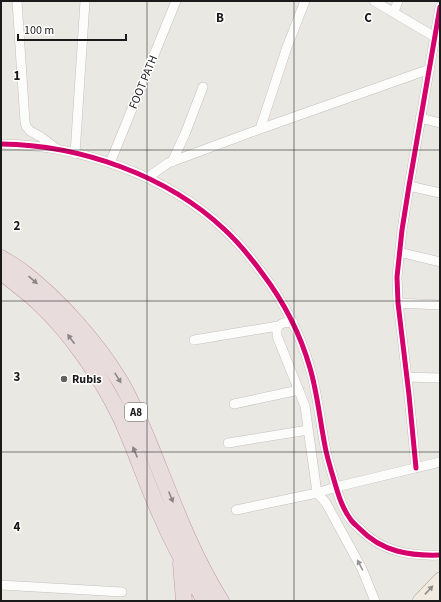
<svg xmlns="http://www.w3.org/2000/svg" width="441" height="602" font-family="'Source Sans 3',sans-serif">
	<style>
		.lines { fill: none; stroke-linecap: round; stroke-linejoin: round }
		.street-casing { stroke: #c2c1be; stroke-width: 10 }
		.primary-casing { stroke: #9f9680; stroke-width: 14 }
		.highway-casing { stroke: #c199a3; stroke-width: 17 }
		.street { stroke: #fcfcfb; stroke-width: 9 }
		.primary { stroke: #f0eae1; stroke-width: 13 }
		.highway { stroke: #e9dcdd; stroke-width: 16 }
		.cycleway-casing { stroke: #fff; stroke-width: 8 }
		.cycleway { stroke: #d6006c; stroke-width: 5 }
		.oneway { fill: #8c8585 }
		.oneway2 { fill: #969696 }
		.oneway3 { fill: #908c87 }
		.grid { fill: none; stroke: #1a1a1a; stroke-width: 1; stroke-opacity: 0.55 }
		.poi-dot { fill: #636260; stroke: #fff; stroke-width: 1.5 }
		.labels { text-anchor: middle; stroke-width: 3; stroke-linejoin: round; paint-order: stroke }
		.shield { fill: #fff; stroke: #5f5f5f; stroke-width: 1 }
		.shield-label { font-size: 11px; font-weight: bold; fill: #1a1a1a }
		.street-label { font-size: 12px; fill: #1a1a1a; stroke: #fff }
		.poi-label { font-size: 12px; font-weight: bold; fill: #1a1a1a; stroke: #fff; text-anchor: start }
		.grid-label { font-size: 13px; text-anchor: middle; font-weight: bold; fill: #1a1a1a; stroke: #fff; stroke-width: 3; stroke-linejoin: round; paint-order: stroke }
	</style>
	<rect width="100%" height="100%" fill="#eae8e2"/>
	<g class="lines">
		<g class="street-casing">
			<path id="street" d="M17,1L25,122L26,126L30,131L41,137L57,149
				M374,1L435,37
				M394,12L398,1
				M420,118L440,123
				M260,129L287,47L305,1
				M1,144C80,145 167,175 225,230C239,243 251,258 262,273C284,302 300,333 310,368C318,395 320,423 326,451C328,460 331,470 334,480C338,494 342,508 351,520C353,523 357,526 360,529C382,552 410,556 440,555
				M75,154L85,1
				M172,162L185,134L203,87
				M110,163L176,1
				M147,178L168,163L260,129L430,69
				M409,186L440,193
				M399,252L440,262
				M398,303L440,305
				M293,322L283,323L278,326L277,330V336L305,406L317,493L326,503L362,569L375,601
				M194,340L278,326
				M407,377L440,378
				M234,404L299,390
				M228,443L308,430
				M416,468L409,395L398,303L397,277L402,230L409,186L440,7
				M236,510L317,493L336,487L440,462
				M1,585L122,592"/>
		</g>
		<g class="primary-casing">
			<path id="primary" d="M419,601L440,579
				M435,601L440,596"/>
		</g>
		<g class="highway-casing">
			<path id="highway" d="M1,258C9,263 17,267 24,273C60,301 96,342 120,381C133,403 143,429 153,453C173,503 192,555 221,601
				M1,272C14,282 27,292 39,303C71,333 101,377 120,416C136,450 147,486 163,520C175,548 190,574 205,601
				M181,563L184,601"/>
		</g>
		<use href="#street" class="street"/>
		<use href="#primary" class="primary"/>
		<use href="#highway" class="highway"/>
		<g class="cycleway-casing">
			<path id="cycleway" d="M1,144C80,145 167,175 225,230C239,243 251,258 262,273C284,302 300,333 310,368C318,395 320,423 326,451C328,460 331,470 334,480C338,494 342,508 351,520C353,523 357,526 360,529C382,552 410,556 440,555
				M416,468L409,395L398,303L397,277L402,230L409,186L440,7"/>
		</g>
		<use href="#cycleway" class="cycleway"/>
	</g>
	<defs><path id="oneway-solid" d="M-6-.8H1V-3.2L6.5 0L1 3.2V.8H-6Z"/></defs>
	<g class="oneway">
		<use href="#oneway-solid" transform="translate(33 280) rotate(41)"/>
		<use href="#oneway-solid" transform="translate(71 339) rotate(-127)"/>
		<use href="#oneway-solid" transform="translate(118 378) rotate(58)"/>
		<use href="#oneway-solid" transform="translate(135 452) rotate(-113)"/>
		<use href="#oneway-solid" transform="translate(171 497) rotate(68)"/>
	</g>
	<use class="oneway2" href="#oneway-solid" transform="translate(360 565) rotate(-118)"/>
	<use class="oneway3" href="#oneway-solid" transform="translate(429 590) rotate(-47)"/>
	<path class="grid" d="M147,1V601M294,1V601M1,150H440M1,301H440M1,452H440"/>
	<circle class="poi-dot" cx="64" cy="379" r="4"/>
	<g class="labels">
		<rect class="shield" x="125" y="403" width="22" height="18" rx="3"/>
		<g class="shield-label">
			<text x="136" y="416">A8</text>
		</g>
		<g class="street-label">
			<text transform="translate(143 82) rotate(-68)" y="4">FOOT PATH</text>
		</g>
		<g class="poi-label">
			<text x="72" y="383">Rubis</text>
		</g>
	</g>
	<g class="grid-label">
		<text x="220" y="22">B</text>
		<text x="368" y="22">C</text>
		<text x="17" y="80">1</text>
		<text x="17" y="230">2</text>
		<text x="17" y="381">3</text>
		<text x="17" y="531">4</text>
	</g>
	<rect width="441" height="602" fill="none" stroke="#1a1a1a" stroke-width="4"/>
	<path d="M18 34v6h108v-6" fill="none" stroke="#1a1a1a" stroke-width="2"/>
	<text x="24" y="34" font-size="12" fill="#1a1a1a" stroke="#ffffff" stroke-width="3" paint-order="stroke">100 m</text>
</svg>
